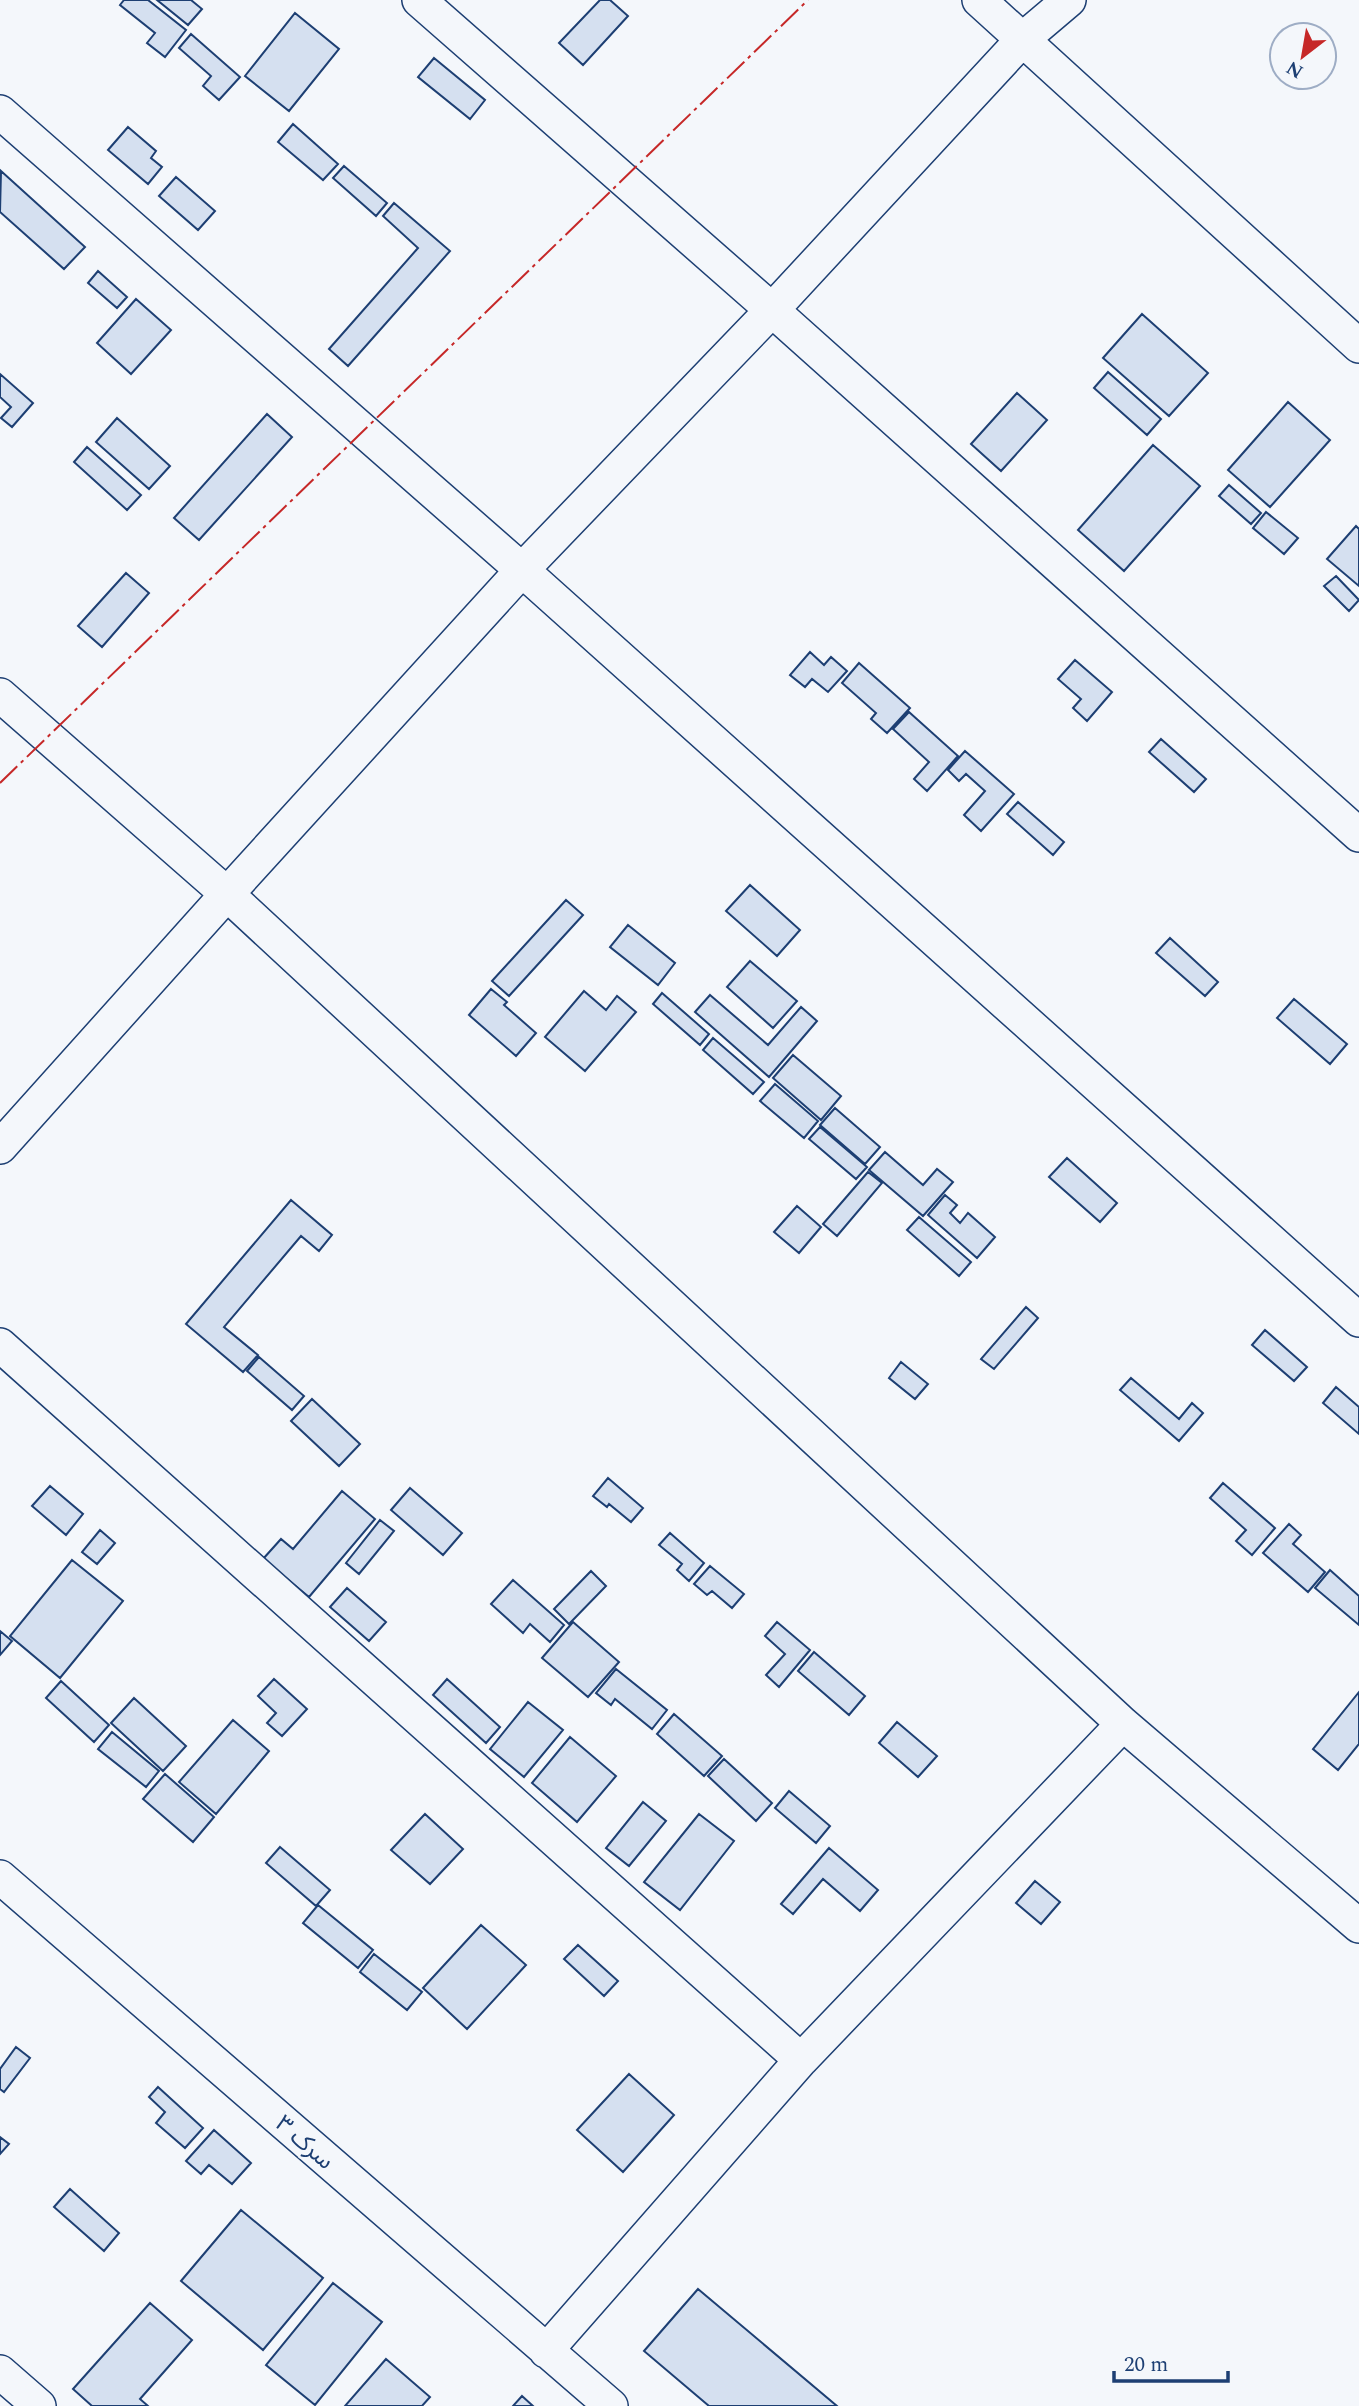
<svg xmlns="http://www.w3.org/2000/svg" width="1359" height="2406" font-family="Spectral,'Noto Sans Arabic',serif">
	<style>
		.building { fill: #d5e0f0; stroke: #1d3f73; stroke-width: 2 }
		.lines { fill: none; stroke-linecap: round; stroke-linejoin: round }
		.street-casing { stroke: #1d3f73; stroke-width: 36 }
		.street { stroke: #f4f7fb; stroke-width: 33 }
		.power { stroke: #c62828; stroke-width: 2; stroke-dasharray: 24 5 3.5 5; stroke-linecap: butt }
		.labels { text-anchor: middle; stroke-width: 5; stroke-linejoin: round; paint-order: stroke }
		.street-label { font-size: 24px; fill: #1d3f73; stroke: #f4f7fb }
	</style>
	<rect width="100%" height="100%" fill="#f4f7fb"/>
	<path class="building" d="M124,0H148L186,30L165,57L147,43L155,33L120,5Z
		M157,0H191L202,9L188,25Z
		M600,0H610L628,16L583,65L559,43Z
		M295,13L339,49L289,111L245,76Z
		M191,34L240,77L219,100L203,86L211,76L179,48Z
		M434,58L485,100L470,119L418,77Z
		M293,124L338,164L323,180L278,142Z
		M128,127L156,151L151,158L162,167L148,184L108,150Z
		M344,166L387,203L376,216L333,178Z
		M1,171L85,247L64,269L0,212Z
		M176,177L215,211L198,230L159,196Z
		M394,203L450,251L348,366L329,349L418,248L383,216Z
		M98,271L127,297L117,308L88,283Z
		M136,299L171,330L131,374L97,343Z
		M1142,314L1208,373L1169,416L1103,358Z
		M1108,372L1161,419L1147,435L1094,388Z
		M0,374L33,403L12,427L1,418L11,407L0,397Z
		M1017,393L1047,420L1001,471L971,444Z
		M1288,402L1330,440L1270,507L1228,470Z
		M267,414L292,437L199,540L174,518Z
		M117,418L170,466L149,489L96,442Z
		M1153,445L1200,486L1124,571L1078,530Z
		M87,447L141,495L127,510L74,462Z
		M1229,485L1261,513L1251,524L1219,496Z
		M1266,512L1298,538L1284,554L1253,528Z
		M1356,526L1359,529V586L1327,559Z
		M126,573L149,593L102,647L78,626Z
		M1336,576L1359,600L1349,611L1324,586Z
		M810,652L824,665L831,657L847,671L828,692L812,679L805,687L790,675Z
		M1075,660L1112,692L1087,721L1073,708L1081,699L1058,679Z
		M859,663L910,708L887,733L871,719L876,713L842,683Z
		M909,712L958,756L927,791L914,779L929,762L893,729Z
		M1161,739L1206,779L1194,792L1149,752Z
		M965,751L1014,794L981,831L964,815L985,791L966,774L959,781L948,770Z
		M1018,802L1064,842L1053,855L1007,814Z
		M750,885L800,930L777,956L726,911Z
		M566,900L583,915L509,996L492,981Z
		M628,925L675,963L658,985L610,947Z
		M1170,938L1218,982L1205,996L1156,953Z
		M750,961L797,1001L773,1028L727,987Z
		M491,989L507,1002L504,1005L536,1033L516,1056L469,1015Z
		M584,991L606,1010L617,996L636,1012L585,1071L545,1037Z
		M662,993L709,1034L700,1045L653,1004Z
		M710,995L768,1045L801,1007L817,1021L769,1077L695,1012Z
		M1294,999L1347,1044L1330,1064L1277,1018Z
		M713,1038L764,1082L753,1094L703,1050Z
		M793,1055L841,1096L821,1120L773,1078Z
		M775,1084L818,1121L804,1138L760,1101Z
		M835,1108L880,1147L865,1164L820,1125Z
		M820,1127L867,1167L856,1179L809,1139Z
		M885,1152L923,1185L937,1169L953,1182L923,1216L869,1170Z
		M1067,1158L1117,1203L1100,1222L1049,1177Z
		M868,1172L882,1183L837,1236L823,1224Z
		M945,1195L957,1205L950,1213L960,1223L968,1213L995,1237L977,1258L928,1215Z
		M291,1200L332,1235L319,1251L301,1236L224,1327L258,1355L243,1372L186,1324Z
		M797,1206L821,1227L799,1253L774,1232Z
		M919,1217L971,1262L959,1276L907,1230Z
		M1026,1307L1038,1318L994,1369L981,1359Z
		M1265,1330L1307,1367L1294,1381L1252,1345Z
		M259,1357L304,1396L292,1410L247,1371Z
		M901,1362L928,1384L915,1399L889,1378Z
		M1131,1378L1179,1419L1192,1403L1203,1413L1179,1441L1120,1390Z
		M1336,1387L1359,1407V1434L1323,1403Z
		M312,1399L360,1444L339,1466L291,1421Z
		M608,1478L643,1508L631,1522L609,1504L607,1507L593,1496Z
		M1223,1483L1275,1528L1252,1555L1236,1541L1246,1530L1210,1498Z
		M50,1486L83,1514L66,1535L32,1506Z
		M410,1488L462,1533L443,1555L391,1510Z
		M342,1491L375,1519L309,1597L263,1559L281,1539L293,1549Z
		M380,1520L394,1531L359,1574L346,1563Z
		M1289,1524L1301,1535L1293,1544L1325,1572L1308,1592L1263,1553Z
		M100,1530L115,1543L97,1564L82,1552Z
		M670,1533L704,1563L689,1581L677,1570L682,1564L659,1545Z
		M72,1560L123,1601L60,1678L10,1636Z
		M710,1566L744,1594L732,1608L712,1591L707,1595L694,1584Z
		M1330,1570L1359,1596V1625L1315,1588Z
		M591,1571L606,1586L569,1624L554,1609Z
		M513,1580L564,1625L550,1642L530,1624L523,1633L491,1604Z
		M347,1588L386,1622L369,1641L330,1607Z
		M573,1622L619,1662L588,1697L542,1658Z
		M777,1622L810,1650L779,1687L766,1675L785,1654L765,1636Z
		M0,1631L12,1641L0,1655Z
		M814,1652L865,1696L849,1715L798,1671Z
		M616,1669L667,1710L652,1729L615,1699L611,1705L596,1693Z
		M274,1679L307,1709L282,1736L267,1723L276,1713L258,1696Z
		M447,1679L500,1727L486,1743L433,1695Z
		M61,1681L109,1725L94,1742L46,1698Z
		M1359,1692V1744L1338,1770L1313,1749Z
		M134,1698L186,1746L163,1771L111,1723Z
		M528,1702L563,1730L524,1777L490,1749Z
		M674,1714L722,1756L704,1776L657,1734Z
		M233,1720L269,1751L216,1814L179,1782Z
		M897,1722L937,1756L918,1777L879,1743Z
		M112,1732L159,1771L146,1787L98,1749Z
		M570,1737L616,1776L577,1822L532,1783Z
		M724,1759L772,1803L756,1821L708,1776Z
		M165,1774L214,1817L193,1842L143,1799Z
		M789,1791L830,1826L816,1843L775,1808Z
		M643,1802L666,1821L629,1866L606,1848Z
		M425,1814L463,1849L430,1884L391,1850Z
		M699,1814L734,1841L680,1910L644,1882Z
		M280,1847L330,1890L316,1906L266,1863Z
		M829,1848L878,1890L860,1911L823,1879L793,1914L781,1904Z
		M1035,1881L1060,1902L1041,1924L1016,1903Z
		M318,1905L373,1950L358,1968L303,1923Z
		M481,1925L526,1965L467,2029L423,1988Z
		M578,1945L618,1981L604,1996L564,1959Z
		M374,1954L422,1992L407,2010L360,1972Z
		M16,2047L30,2058L4,2092L0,2089V2069Z
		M629,2074L674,2115L623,2172L577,2130Z
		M158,2087L203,2128L185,2148L156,2123L165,2112L149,2097Z
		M214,2130L251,2163L232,2184L209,2165L201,2174L186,2161Z
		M0,2137L9,2144L0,2154Z
		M70,2189L119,2233L104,2251L54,2207Z
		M241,2210L323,2278L263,2350L181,2281Z
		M333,2283L382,2322L315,2405L266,2365Z
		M698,2289L837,2406H709L644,2351Z
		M150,2303L192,2340L140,2399L148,2406H92L73,2389Z
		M386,2359L430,2397L422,2406H345Z
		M522,2396L533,2406H513Z"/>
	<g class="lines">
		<g class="street-casing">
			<path id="street" d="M419,0L772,310L1359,835
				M979,0L1359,346
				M0,112L522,570L1359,1320
				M0,695L227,894L1123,1724L1359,1926
				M0,1147L227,894L522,570L772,310L1023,39L1069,0
				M0,1345L801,2060
				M0,1877L611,2406
				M546,2351L801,2060L1123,1724
				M0,2372L39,2406"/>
		</g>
		<use href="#street" class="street"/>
		<path class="power" d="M0,783L808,0"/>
	</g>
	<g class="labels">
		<g class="street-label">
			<text transform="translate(305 2142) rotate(41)" y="8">سرک ۳</text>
		</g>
	</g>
	<g transform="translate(1303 56) rotate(211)"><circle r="33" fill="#f4f7fb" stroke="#9eadc5" stroke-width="2"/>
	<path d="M0-5L12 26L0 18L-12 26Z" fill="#c62828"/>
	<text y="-10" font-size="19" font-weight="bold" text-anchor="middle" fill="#1d3f73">N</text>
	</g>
	<path d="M1114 2371v10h114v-10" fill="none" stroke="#1d3f73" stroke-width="3.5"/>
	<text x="1124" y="2371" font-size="21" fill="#1d3f73" stroke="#f4f7fb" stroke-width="5" paint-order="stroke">20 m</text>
</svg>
